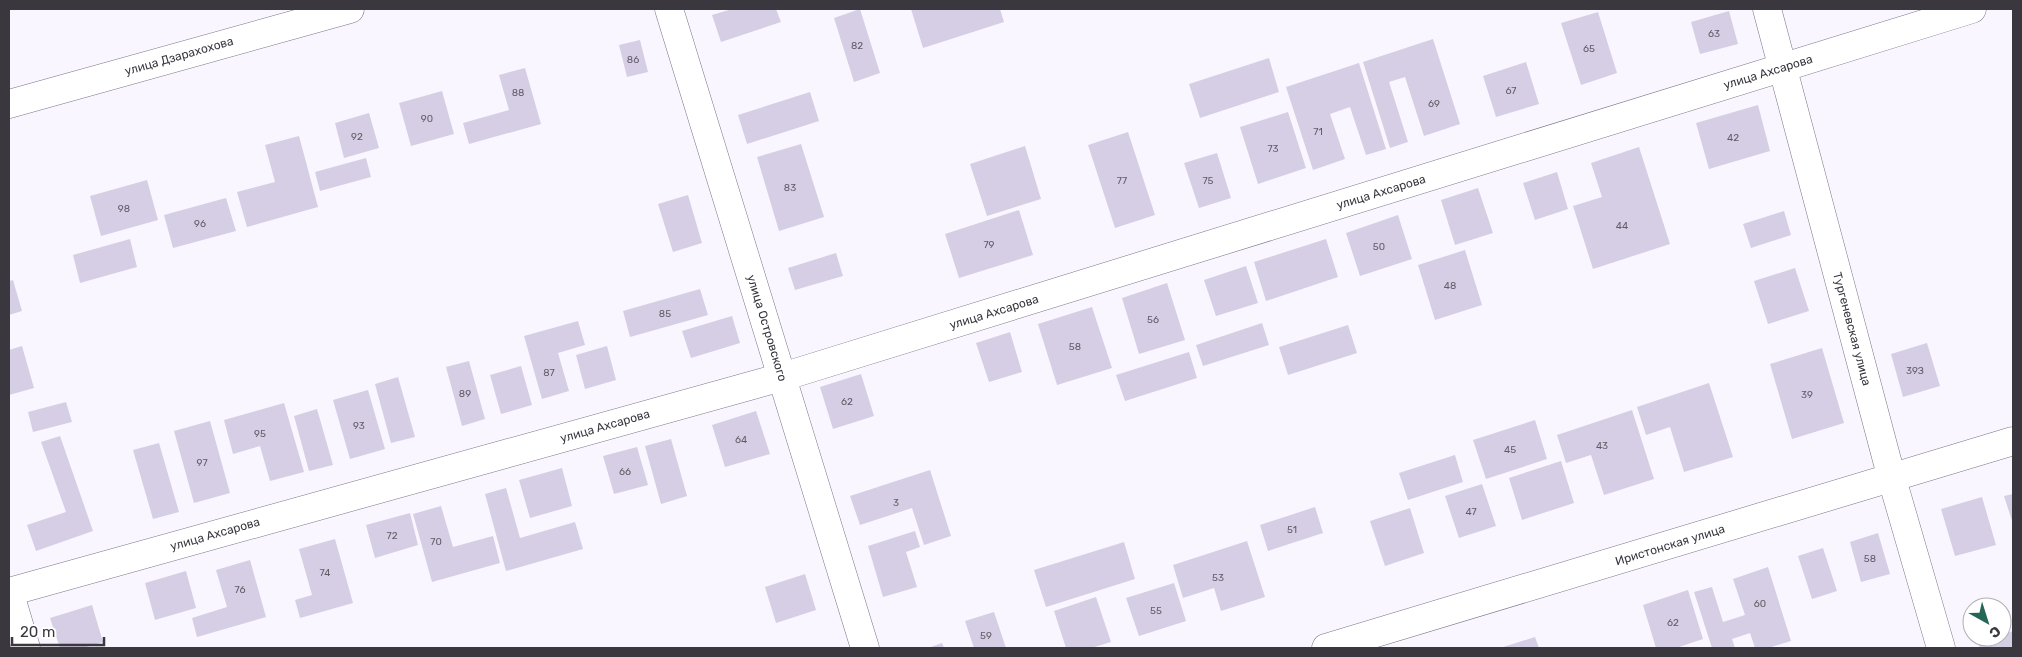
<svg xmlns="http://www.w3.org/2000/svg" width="2022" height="657" font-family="Rubik,sans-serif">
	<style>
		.building { fill: #d6cee4 }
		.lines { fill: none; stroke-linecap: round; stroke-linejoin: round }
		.minor-casing { stroke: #7d7589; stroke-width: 29 }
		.minor { stroke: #fff; stroke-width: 28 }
		.labels { text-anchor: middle; stroke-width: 4; stroke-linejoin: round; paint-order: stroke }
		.number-label { font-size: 10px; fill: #615d68 }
		.street-label { font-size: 12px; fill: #3a373f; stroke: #fff }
	</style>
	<rect width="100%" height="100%" fill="#f9f6ff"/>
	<path class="building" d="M732,9H776L781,22L721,42L712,15Z
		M860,9L880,73L854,82L834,18Z
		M911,9H1000L1004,22L923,48Z
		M1729,11L1738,44L1700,54L1691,22Z
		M1598,12L1617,73L1581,85L1561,23Z
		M1433,39L1460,124L1424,136L1405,77L1389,82L1408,142L1390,148L1363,62Z
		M640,40L648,72L627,77L619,45Z
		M1269,58L1279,92L1200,118L1189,84Z
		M1526,62L1539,104L1496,117L1483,76Z
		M1359,63L1386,149L1366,155L1350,107L1330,114L1345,159L1313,170L1286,87Z
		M525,68L541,124L469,144L463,123L509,110L499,75Z
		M442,91L454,134L411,146L399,103Z
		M810,92L819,121L747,144L738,115Z
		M1758,105L1770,151L1709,169L1696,123Z
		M1288,112L1306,168L1258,184L1240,127Z
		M369,113L379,148L344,158L335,123Z
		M1128,132L1155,215L1115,228L1088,145Z
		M299,136L318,207L247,227L237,192L275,182L265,145Z
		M801,144L824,217L779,231L757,157Z
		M1025,146L1041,199L987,216L970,164Z
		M1639,147L1670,244L1593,269L1573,206L1602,197L1591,163Z
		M1217,153L1231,198L1199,208L1184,163Z
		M366,158L371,177L320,191L315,172Z
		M1557,172L1568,209L1535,220L1523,183Z
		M147,180L158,220L101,236L90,196Z
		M1478,188L1493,233L1455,245L1441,200Z
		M688,195L702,243L673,252L658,204Z
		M226,198L236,231L173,248L164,215Z
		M1019,210L1033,255L959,278L945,234Z
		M1784,211L1791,235L1751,248L1743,224Z
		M1398,215L1412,259L1360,276L1346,233Z
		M130,239L137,267L80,283L73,255Z
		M1326,239L1338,277L1266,301L1254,262Z
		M1465,250L1482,305L1435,320L1418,265Z
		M836,253L843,276L795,290L788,268Z
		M1246,266L1258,303L1216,316L1204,280Z
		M1795,268L1809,311L1768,324L1754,281Z
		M13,280L22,311L9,315V281Z
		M1167,283L1185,340L1139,354L1122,298Z
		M700,289L708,315L630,337L623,311Z
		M1092,307L1112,368L1057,385L1038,324Z
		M732,316L740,343L691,358L682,331Z
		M578,321L585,345L558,353L569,391L542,399L524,336Z
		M1262,323L1269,345L1203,366L1196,345Z
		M1348,325L1357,353L1288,375L1279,347Z
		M1010,332L1022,372L989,382L976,343Z
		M1927,343L1940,386L1903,397L1891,354Z
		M22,346L34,388L9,395V350Z
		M607,346L616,380L585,389L576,355Z
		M1822,348L1844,423L1792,439L1770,364Z
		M1189,352L1197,378L1125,401L1116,375Z
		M469,361L485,419L462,426L446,367Z
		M521,366L532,405L501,414L490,375Z
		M861,374L874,416L833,429L820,387Z
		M398,377L415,437L391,443L375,384Z
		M1709,383L1733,457L1684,472L1670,427L1646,435L1637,407Z
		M368,390L385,449L350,459L333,400Z
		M66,402L72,422L33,432L28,412Z
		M284,403L304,472L270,481L260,446L233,454L224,420Z
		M317,409L333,465L309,471L294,416Z
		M1632,410L1654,479L1604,495L1591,455L1566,463L1557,435Z
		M756,411L770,454L725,467L712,425Z
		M1535,420L1547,459L1486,479L1473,440Z
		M210,421L230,493L194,503L174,431Z
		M60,436L93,531L36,551L27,525L66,512L41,442Z
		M671,439L687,496L661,504L645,446Z
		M159,443L179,512L153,519L133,450Z
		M637,447L648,485L614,494L603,456Z
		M1455,455L1463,482L1408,500L1399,473Z
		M1561,461L1574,503L1522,520L1509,478Z
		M562,468L572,506L530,518L519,480Z
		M930,470L951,536L924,545L912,508L860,525L850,496Z
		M1482,484L1496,526L1459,538L1445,496Z
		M506,488L520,538L575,522L583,549L506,571L485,494Z
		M2013,494V524L2004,496Z
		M1982,497L1996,545L1955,556L1941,509Z
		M441,506L453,547L493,536L500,563L432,582L413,514Z
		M1315,507L1323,533L1268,551L1260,525Z
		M1410,508L1424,553L1385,566L1370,521Z
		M410,513L418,545L375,558L366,525Z
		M915,531L920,547L906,552L917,587L883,597L868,546Z
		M1878,533L1890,574L1861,582L1850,542Z
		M335,539L353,603L300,618L295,600L312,595L299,549Z
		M1247,541L1265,597L1221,611L1214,588L1183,598L1173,565Z
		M1124,542L1135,579L1046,607L1034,570Z
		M1823,548L1837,591L1812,599L1798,556Z
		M250,560L266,617L197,637L192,618L227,607L216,570Z
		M1768,567L1791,641L1768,648H1755L1750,633L1732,639L1735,648H1712L1694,592L1712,587L1723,622L1745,615L1733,579Z
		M186,571L196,608L155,620L145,583Z
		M805,574L816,610L776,623L765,587Z
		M1174,583L1186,621L1139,636L1126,598Z
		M1688,590L1703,639L1676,648H1656L1643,605Z
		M1096,597L1111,642L1091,648H1066L1054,611Z
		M92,605L103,642L83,648H60L50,618Z
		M994,612L1006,648H974L965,621Z
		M2013,631V648H1980L1978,642L1994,637H2002V635Z
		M1535,637L1539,648H1500Z
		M942,643L944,648H928Z"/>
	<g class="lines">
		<g class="minor-casing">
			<path id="minor" d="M669,9L865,648
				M1767,9L1892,479L1941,648
				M9,104L350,9
				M9,591L26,648
				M9,592L782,377L1972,9
				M1326,648L2013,441"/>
		</g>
		<use href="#minor" class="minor"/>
	</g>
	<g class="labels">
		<g class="number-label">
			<text x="1714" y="37">63</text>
			<text x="857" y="49">82</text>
			<text x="1589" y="52">65</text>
			<text x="633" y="63">86</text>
			<text x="1511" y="94">67</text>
			<text x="518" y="96">88</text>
			<text x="1434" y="107">69</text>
			<text x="427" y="122">90</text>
			<text x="1318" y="135">71</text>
			<text x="357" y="140">92</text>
			<text x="1733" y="141">42</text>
			<text x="1273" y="152">73</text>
			<text x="1122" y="184">77</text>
			<text x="1208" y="184">75</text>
			<text x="790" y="191">83</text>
			<text x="124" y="212">98</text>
			<text x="200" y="227">96</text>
			<text x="1622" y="229">44</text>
			<text x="989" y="248">79</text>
			<text x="1379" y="250">50</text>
			<text x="1450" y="289">48</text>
			<text x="665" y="317">85</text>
			<text x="1153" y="323">56</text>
			<text x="1075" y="350">58</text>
			<text x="1915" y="374">39З</text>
			<text x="549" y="376">87</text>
			<text x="465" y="397">89</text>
			<text x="1807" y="398">39</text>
			<text x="847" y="405">62</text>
			<text x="359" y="429">93</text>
			<text x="260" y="437">95</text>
			<text x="741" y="443">64</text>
			<text x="1602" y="449">43</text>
			<text x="1510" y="453">45</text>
			<text x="202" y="466">97</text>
			<text x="625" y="475">66</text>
			<text x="896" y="506">3</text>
			<text x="1471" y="515">47</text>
			<text x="1292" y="533">51</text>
			<text x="392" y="539">72</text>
			<text x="436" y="545">70</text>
			<text x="1870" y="562">58</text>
			<text x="325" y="576">74</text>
			<text x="1218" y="581">53</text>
			<text x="240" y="593">76</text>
			<text x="1760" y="607">60</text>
			<text x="1156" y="614">55</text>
			<text x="1673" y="626">62</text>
			<text x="986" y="639">59</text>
		</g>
		<g class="street-label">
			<text transform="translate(179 56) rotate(-16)" y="4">улица Дзарахохова</text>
			<text transform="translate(1768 72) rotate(-17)" y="4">улица Ахсарова</text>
			<text transform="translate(1381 192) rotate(-17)" y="4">улица Ахсарова</text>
			<text transform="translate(994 312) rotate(-17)" y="4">улица Ахсарова</text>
			<text transform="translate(767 328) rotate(73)" y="4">улица Островского</text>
			<text transform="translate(1852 329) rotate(75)" y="4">Тургеневская улица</text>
			<text transform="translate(605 426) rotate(-16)" y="4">улица Ахсарова</text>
			<text transform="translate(215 534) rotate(-16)" y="4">улица Ахсарова</text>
			<text transform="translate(1670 545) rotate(-17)" y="4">Иристонская улица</text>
		</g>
	</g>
	<rect width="2022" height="657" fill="none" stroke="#3a373f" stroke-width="20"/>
	<g transform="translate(1987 622) rotate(141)"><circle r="24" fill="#ffffff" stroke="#b0afb2"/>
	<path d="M0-4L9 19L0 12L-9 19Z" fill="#256756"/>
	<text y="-8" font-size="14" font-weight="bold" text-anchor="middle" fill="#3a373f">С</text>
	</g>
	<path d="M12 637v8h92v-8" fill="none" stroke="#3a373f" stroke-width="2.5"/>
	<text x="20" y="637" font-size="15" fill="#3a373f" stroke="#ffffff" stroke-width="4" paint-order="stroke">20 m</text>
</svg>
